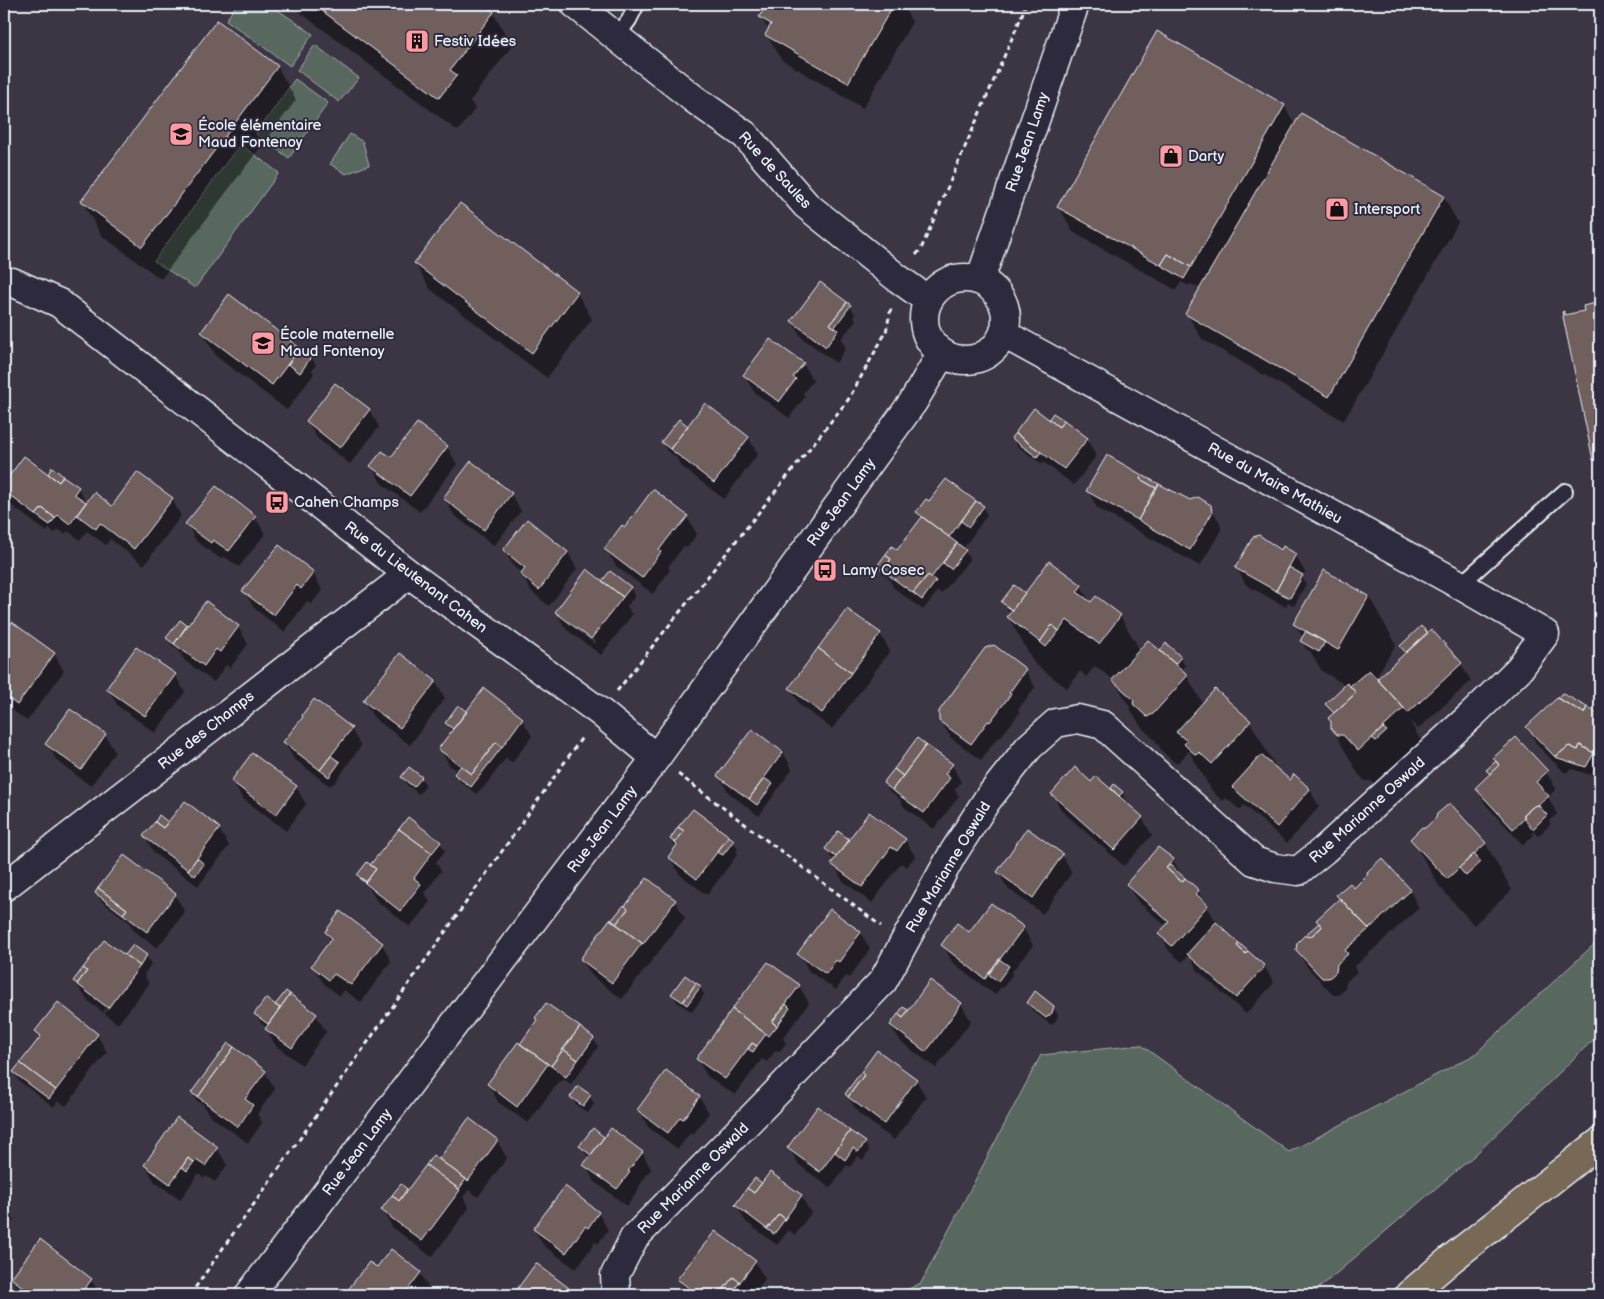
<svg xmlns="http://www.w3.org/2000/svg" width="1604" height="1299" font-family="'Balsamiq Sans',sans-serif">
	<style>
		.green { fill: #59685e; stroke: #a0acab }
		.shadow { fill: #0007; fill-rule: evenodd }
		.building { fill: #6f5f5d; stroke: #e8f1f8 }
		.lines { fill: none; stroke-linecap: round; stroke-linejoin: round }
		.service-casing { stroke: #e8f1f8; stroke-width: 18 }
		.minor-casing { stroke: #e8f1f8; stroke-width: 31 }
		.primary-casing { stroke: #e8f1f8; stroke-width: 31 }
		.path { stroke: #e8f1f8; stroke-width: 3; stroke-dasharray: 5 4; stroke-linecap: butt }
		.service { stroke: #2f2a3d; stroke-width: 14 }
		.minor { stroke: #2f2a3d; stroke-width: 28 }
		.primary { stroke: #776954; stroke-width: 28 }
		.labels { text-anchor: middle; stroke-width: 4; stroke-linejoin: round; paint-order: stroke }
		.poi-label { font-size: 15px; fill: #e8f1f8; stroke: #2f2a3d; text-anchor: start }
		.street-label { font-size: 15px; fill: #e8f1f8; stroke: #2f2a3d }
	</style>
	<rect width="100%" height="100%" fill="#3c3543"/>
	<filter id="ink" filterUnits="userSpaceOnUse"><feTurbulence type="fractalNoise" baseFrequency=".02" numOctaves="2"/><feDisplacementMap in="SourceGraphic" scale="10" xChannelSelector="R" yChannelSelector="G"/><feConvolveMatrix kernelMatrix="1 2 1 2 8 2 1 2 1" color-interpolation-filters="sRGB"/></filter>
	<g filter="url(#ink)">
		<path class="green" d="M237,4H269L313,34L290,66L226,20Z
			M315,45L359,78L339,102L297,70Z
			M295,79L328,103L289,158L256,134Z
			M350,134L363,142L369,165L346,174L330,164Z
			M240,144L279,173L195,288L154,261Z
			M1600,939V1033L1476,1154L1311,1295H896L921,1283L1041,1055L1141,1045L1289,1152L1474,1055Z"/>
		<path class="shadow" d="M289,4H482L493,13L512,46L470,101L475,109L458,131Z
			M769,4H902L912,22L863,108L782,60L767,35L769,31L761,17Z
			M277,66L296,100L161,279L101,235L82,201Z
			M1284,105L1295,125L1301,114L1444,197L1458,223L1344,421L1202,339L1187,314L1201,289L1190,284L1189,286L1181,282L1176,290L1073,232L1059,207Z
			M461,204L577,293L592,319L547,378L430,289L415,263Z
			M229,296L311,357L316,365L312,370L314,374L287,410L217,357L202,332Z
			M1600,303V470L1594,460L1584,307Z
			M850,306L855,314L854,316L856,320L841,339L846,348L836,363L802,338L792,321Z
			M803,364L813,381L803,393L805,397L789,418L754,392L744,375Z
			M335,385L369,410L379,427L350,464L317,438L307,421Z
			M1053,414L1087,439L1096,456L1074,485L1043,462L1042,464L1017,446L1012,438L1049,421Z
			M418,425L447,447L457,464L420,512L381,483L372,466L391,459Z
			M688,428L748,437L758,454L724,499L681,466L676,457L667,451L663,443Z
			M25,458L52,478L78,488L87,504L112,508L172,499L181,516L144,565L110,539L106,545L87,531L80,540L68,531L65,534L58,529L55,533L49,528L47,532L11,505L4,492V485Z
			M1158,485L1190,502L1210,506L1220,523L1221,530L1200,566L1097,508L1088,491Z
			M653,491L687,517L697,534L687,548L684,546L668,567L670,570L653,594L616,566L606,549L626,528Z
			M511,494L521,511L494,546L454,515L444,498Z
			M983,507L987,515L963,549L970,559L941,594L938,591L923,610L894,588L889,579L883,574L878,566L897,552L922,520L917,512Z
			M255,517L265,534L239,567L223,556L221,559L196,541L187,524Z
			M504,550L568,552L577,569L549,606L531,591L521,574L522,573L514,567Z
			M1281,551L1295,555L1305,572L1302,577L1306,584L1294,606L1288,602L1286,607L1246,585L1237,568Z
			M1325,572L1369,597L1396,644L1375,679L1377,681L1406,655L1401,647L1428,634L1431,631L1461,664L1471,681L1418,729L1409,720L1430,756L1385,797L1371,781H1365L1359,775L1332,728L1334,715L1327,704L1347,686L1322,671L1310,651L1306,649L1302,641L1303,638L1295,624Z
			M313,573L322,590L311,605L307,601L284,632L254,608L244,591Z
			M602,582L630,588L635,596L627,606L632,615L601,655L566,629L556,612ZM569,621L597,642L595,644L569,624Z
			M1081,586L1091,604L1120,616L1140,650L1164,656L1180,657L1185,666L1180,671L1187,676L1203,704L1250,722L1277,769L1290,781L1294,776L1310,790L1319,807L1287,843L1244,805L1240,810L1226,798L1223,801L1217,796L1212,791L1189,751L1180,761L1175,763L1162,751L1155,740L1141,727L1114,680L1095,666L1086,677L1080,671L1067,688L1035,664L1008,617L1011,613L1007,610L1003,602L1015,587L1025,595Z
			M180,621L187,628L238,627L248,644L230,668L226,665L214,682L185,661L179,651L172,646L168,638Z
			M13,624L54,654L64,671L27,721L4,704V636Z
			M880,634L890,651L832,729L800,705L790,688Z
			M1025,670L1035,687L1018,710L1020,712L1000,738L998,737L981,760L951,738L940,720Z
			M175,675L185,692L155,733L118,706L108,689Z
			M435,681L445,698L410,745L374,718L364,701Z
			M484,690L522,719L532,736L512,763L506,758L482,790L481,789L476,794L461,782L456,774L458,772L450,766L440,749L452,732L446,723L467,713Z
			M1562,695L1600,716V767L1596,765L1591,775L1572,769L1565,773L1537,745L1528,728Z
			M314,701L351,729L361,746L334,784L333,783L330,786L294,759L284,742L304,717Z
			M105,735L115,752L91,786L57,761L47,744Z
			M783,752L792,769L759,816L729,793L719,776Z
			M1497,762L1546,772L1556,789L1548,797L1557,814L1549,821L1551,824L1538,836L1533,831V836L1523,845L1486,805L1476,788L1491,775Z
			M952,765L961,782L955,790L959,796L934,829L904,807L899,798L889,791L885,783Z
			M402,777L421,778L426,786L419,794L407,785Z
			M232,781L296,787L306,804L286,831L242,798Z
			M1091,784L1114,793L1112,789L1122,793L1126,801L1125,803L1142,818L1152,835L1124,866L1062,811L1052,794Z
			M185,802L219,829L229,846L198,886L154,853L145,836L168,824Z
			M408,818L440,843L445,851L436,862L441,871L425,893L430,902L410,927L376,900L369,888L363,883L358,875L374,870Z
			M1437,818L1485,843L1512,890L1474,925L1439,886L1412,839Z
			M671,839L733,841L738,849L736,851L738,854L707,895L679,874L670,857L676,848Z
			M905,840L915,856L907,867L901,863L872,903L843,881L833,864L835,861L831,857L826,849L850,841Z
			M1062,855L1072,872L1043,914L1008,889L998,872Z
			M1173,860L1183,878L1198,891L1217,923L1216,924L1264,966L1274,983L1246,1014L1198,971L1189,955L1182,962L1169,951L1160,934L1166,926L1137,901L1127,884Z
			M647,879L675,901L685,918L622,999L592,976L582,960L612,922L625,908Z
			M1354,890L1410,891L1419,908L1354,967L1357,972L1346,982L1345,989L1339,995H1333L1307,967L1297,950Z
			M96,893L175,895L185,912L157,948L134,931L129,922L101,901Z
			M1023,928L1033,945L1011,973L1012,975L1003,988L1001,987L995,995L952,962L943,945L970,934Z
			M326,932L382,944L391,961L361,1002L344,990L340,996L323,983L313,966L331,941Z
			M860,932L870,949L849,978L846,976L836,990L809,971L799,954Z
			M133,947L146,956L151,964L144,975L149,984L118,1024L88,1001L74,981L126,957ZM135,970L136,972L105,1013L103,1012Z
			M768,964L799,986L809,1003L783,1038L786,1043L779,1052L776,1050L767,1062L762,1059L735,1095L707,1076L697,1059Z
			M930,982L961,1004L971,1021L936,1068L901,1042L891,1026L907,1011L908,1013Z
			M700,987L704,995L692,1012L677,1002L673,994Z
			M286,992L316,1015L326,1032L302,1065L276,1046L266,1029L267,1028L260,1022L256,1014L276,1006Z
			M1028,1003L1053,1007L1058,1015L1056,1021L1051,1025L1033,1011Z
			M4,1007L8,1015L4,1020Z
			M538,1021L593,1038L598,1047L571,1084L563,1079L561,1082L559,1081L528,1123L498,1102L489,1085Z
			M37,1031L97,1035L107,1052L66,1106L58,1101L54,1107L19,1081L14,1072L41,1038Z
			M265,1072L275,1089L257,1114L262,1123L248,1143L209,1115L203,1104L197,1101L193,1093Z
			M916,1080L926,1097L894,1140L859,1114L846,1094Z
			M590,1096L594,1104L588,1113L576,1105L572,1097Z
			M699,1096L709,1113L693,1135L690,1133L678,1149L648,1127L639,1110Z
			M818,1108L865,1143L869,1151L863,1160L858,1156L850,1167L847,1165L830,1188L799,1165L789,1148Z
			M593,1130L604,1139L642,1152L651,1169L638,1188L639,1190L627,1206L595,1182L585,1165L590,1158L586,1154L581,1146Z
			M497,1141L507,1158L478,1197L469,1190L463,1197L469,1208L432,1257L392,1227L383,1211L406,1190L407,1192L433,1157L443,1164L440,1159Z
			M217,1148L227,1165L215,1182L206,1176L204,1178L198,1174L180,1200L155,1182L145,1165Z
			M761,1184L801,1196L811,1213L795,1235L789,1230L777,1245L746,1222L736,1205Z
			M565,1188L598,1213L608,1230L598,1244L595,1242L576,1269L544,1246L534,1229Z
			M4,1203L14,1220L4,1233Z
			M715,1232L755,1262L765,1279L753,1295H746L743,1293L742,1295H688L679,1279Z
			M536,1265L568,1289L572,1295H514Z
			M377,1269L420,1273L430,1290L426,1295H351L349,1291Z
			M12,1278L91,1280L100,1295H22Z"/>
		<path class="building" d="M313,4H484L494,12L450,70L457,75L439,98Z
			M767,4H894L848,83L765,35L771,24L759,17Z
			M217,20L278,66L142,247L81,201Z
			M1157,31L1285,105L1191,267L1168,254L1161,265L1057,207Z
			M1301,113L1444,196L1329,397L1185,314Z
			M460,203L578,292L532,353L414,263Z
			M1168,254L1191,267L1184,279L1161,265Z
			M820,282L847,302L830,324L838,330L826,347L791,321Z
			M229,294L300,348L272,385L201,332Z
			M847,302L851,305L834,328L830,324Z
			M1600,302V459L1593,460L1562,312L1564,311V315L1584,311L1583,306Z
			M770,339L804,363L793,377L796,379L779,402L743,375Z
			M300,348L312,356L300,373L288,364Z
			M335,383L370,409L340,448L306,421Z
			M705,403L749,437L714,483L670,449Z
			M1034,408L1059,427L1064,420L1088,438L1064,469L1015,433Z
			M1053,413L1064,420L1059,427L1049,419Z
			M679,419L688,426L670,449L661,442Z
			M417,423L448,446L410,496L370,466L382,451L391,457Z
			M1015,433L1041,452L1037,457L1011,438Z
			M1107,455L1142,475L1140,479L1156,488L1138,520L1086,491Z
			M24,456L59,482L63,476L79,487L74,494L86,502L70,524L58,515L55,518L42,508L36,515L4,491V483Z
			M471,461L512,493L484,530L443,498Z
			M52,467L63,476L59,482L48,474Z
			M137,472L173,498L134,549L100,523L96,529L77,515L94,492L112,506Z
			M1142,475L1159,484L1156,488L1140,479Z
			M946,479L976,501L949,537L916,512L926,499L929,501Z
			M1159,484L1190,500L1198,497L1211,505L1212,513L1190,550L1138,520Z
			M216,486L256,516L229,551L213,540L211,543L185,524Z
			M653,489L688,516L676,531L674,530L659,550L661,552L642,578L604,549L622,525L625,527Z
			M976,501L984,506L969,527L961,521Z
			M42,508L55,518L50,525L36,515Z
			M922,517L957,543L931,578L928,575L913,593L883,571L891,559L885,555L892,546L897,550Z
			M527,519L568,552L539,590L520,574L525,568L503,550Z
			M1259,535L1281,550L1283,546L1296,554L1276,591L1235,568L1253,537Z
			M957,543L966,550L951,569L943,563Z
			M279,545L314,572L301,589L297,585L274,615L242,591Z
			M885,555L891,559L883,571L877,566Z
			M1049,561L1082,585L1077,592L1091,602L1096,596L1121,615L1099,644L1067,620L1059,631L1052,625L1040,642L1007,617Z
			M1289,567L1303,575L1290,598L1276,591Z
			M587,569L623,597L591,639L555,612Z
			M1324,570L1369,596L1338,650L1293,624Z
			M610,571L631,587L623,597L602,581Z
			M928,575L936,581L922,600L913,593Z
			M1014,585L1025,593L1012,610L1001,602Z
			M206,601L239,626L220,652L216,649L204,666L174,644Z
			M847,609L881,633L851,673L818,648Z
			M180,620L187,625L174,644L166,638Z
			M12,622L55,653L17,705L4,695V634Z
			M1052,625L1059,631L1046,647L1040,642Z
			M1421,626L1428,633L1406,653L1400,646Z
			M1431,629L1462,663L1408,713L1377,679Z
			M1306,631L1325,642L1319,652L1300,641Z
			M1148,640L1188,675L1153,714L1147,717L1133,704L1134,700L1112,680Z
			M1166,643L1181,657L1175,664L1160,651Z
			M994,645L1026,669L1009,693L1011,694L990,722L988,721L971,744L939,721V711L985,648Z
			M136,647L176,674L145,716L106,689Z
			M818,648L851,673L822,713L789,688Z
			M400,653L436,681L400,728L363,701Z
			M1369,670L1404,708L1358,751L1343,735H1337L1331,728V722L1328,718L1356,693L1350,686Z
			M1347,683L1356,693L1334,713L1325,704Z
			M484,688L523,718L502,747L496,742L472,774L438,749Z
			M1215,689L1251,721L1212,764L1199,752L1196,755L1189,749L1184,744L1187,741L1176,732Z
			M1562,693L1587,707L1584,713L1557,698Z
			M1557,698L1584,713L1587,707L1600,715V742L1594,753L1580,745L1578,750L1569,746L1555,757L1526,727Z
			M314,699L352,728L320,770L283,742L303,717L302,715Z
			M458,705L467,712L453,729L445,723Z
			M70,709L106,734L81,770L45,744Z
			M1383,728L1387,731L1376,741L1372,738Z
			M752,729L783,752L749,799L717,776Z
			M1516,737L1548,771L1536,782L1549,796L1538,805L1534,806L1524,814V819L1513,829L1475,788L1499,765L1493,758Z
			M917,738L926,745L903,776L894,769Z
			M496,742L502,747L471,787L454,774L461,766L472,774Z
			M926,745L953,764L945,774L950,778L924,813L892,790Z
			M1580,745L1594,753L1586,767L1555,757L1569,746L1578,750Z
			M252,753L297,786L276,815L231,781Z
			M1261,755L1290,780L1294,774L1310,789L1277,827L1232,787Z
			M331,756L340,762L329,777L320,770Z
			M1496,761L1499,765L1490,774L1486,770Z
			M409,767L422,777L414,787L401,777Z
			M1075,767L1091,782L1096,776L1143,817L1114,850L1051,794Z
			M894,769L903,776L892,790L883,783Z
			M764,778L773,784L757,805L749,799Z
			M1114,784L1123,792L1119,796L1111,788Z
			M185,801L220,828L188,870L143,836L155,822L163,828Z
			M1450,803L1486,843L1447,879L1410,839L1422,827L1425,828L1436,818L1437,814Z
			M1538,805L1547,815L1533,829L1524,819V814L1534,806Z
			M693,809L729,836L697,879L668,857L677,845L675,843L684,831L678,827Z
			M869,812L906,839L897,851L891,847L862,887L831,864Z
			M159,815L168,822L163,828L155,822Z
			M408,817L441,842L432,853L399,829Z
			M678,827L684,831L675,843L670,839Z
			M1027,828L1063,854L1033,898L997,872Z
			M399,829L432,853L414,878L421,884L400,911L360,879L361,878L366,882L376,869L370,865Z
			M838,831L850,840L836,857L825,849Z
			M729,836L734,840L723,855L717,852Z
			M1158,847L1174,859L1166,868L1182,882L1185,878L1199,890L1196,894L1208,905L1172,946L1158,934L1169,922L1126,884Z
			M1474,854L1481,862L1466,876L1459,868Z
			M124,855L176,894L147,932L123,914L127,909L98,888Z
			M197,858L204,864L195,876L188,870Z
			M1382,858L1411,890L1369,929L1336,895L1350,883L1354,888L1368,874L1367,872Z
			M367,862L376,869L366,882L357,875Z
			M1170,865L1185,878L1182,882L1166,868Z
			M647,878L676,900L643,944L616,924L628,909L625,906Z
			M98,888L127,909L123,914L95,893Z
			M1340,898L1369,929L1345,950L1348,954L1337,964L1336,972L1329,978H1322L1296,950L1297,943L1305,935L1311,936L1322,927L1316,920Z
			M991,903L1024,927L985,979L941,945L957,923L969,932Z
			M624,905L628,909L616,924L611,921Z
			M830,909L861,932L839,962L836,960L826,974L797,954Z
			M340,911L383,943L351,985L334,974L329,980L311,966L332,938L325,932Z
			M610,919L642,943L612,983L580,959Z
			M1216,922L1239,943L1237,946L1246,954L1248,951L1265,966L1236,998L1187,954Z
			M1319,923L1322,927L1311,936L1305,935Z
			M104,940L140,966L108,1008L77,984L87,971L83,968Z
			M1239,943L1248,951L1246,954L1237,946Z
			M133,945L147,955L140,966L125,955Z
			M999,959L1009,966L998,981L988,974Z
			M768,962L800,985L772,1022L777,1026L769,1036L732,1009Z
			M83,968L87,971L77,984L73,981Z
			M685,975L696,983L683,1002L671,994Z
			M930,980L962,1003L926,1052L890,1025L898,1014L903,1018Z
			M696,983L701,986L687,1005L683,1002Z
			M286,991L290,994L280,1008L275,1005Z
			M1035,991L1054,1006L1052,1013L1046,1018L1027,1003Z
			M290,994L317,1014L292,1048L265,1029Z
			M266,998L280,1008L268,1024L254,1014Z
			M58,1002L98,1034L56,1090L20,1063L41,1036L35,1031Z
			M546,1003L580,1027L551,1066L520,1044L537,1020L535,1018Z
			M786,1004L790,1008L777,1026L772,1022Z
			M903,1007L908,1010L903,1018L898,1014Z
			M732,1009L766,1034L757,1046L752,1043L725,1079L696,1059Z
			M580,1027L594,1038L578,1060L563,1049Z
			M518,1042L548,1064L517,1107L487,1084Z
			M228,1043L234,1047L198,1097L191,1093Z
			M752,1043L757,1046L753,1052L748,1049Z
			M234,1047L266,1071L245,1099L253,1105L238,1127L198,1097Z
			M563,1049L578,1060L566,1077L551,1066Z
			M877,1050L917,1079L884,1124L848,1097L864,1075L861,1072Z
			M20,1063L56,1090L49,1099L13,1072Z
			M666,1070L700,1096L683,1119L680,1117L668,1133L637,1110Z
			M861,1072L864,1075L848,1097L845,1094Z
			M578,1086L591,1095L583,1106L570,1097Z
			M818,1106L850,1131L820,1172L787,1148Z
			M177,1117L218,1147L205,1166L196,1160L194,1162L188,1158L170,1184L144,1165Z
			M469,1118L498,1140L468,1181L439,1159Z
			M593,1128L604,1137L591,1155L579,1146Z
			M611,1128L643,1152L628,1171L630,1172L617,1189L583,1165Z
			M850,1131L866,1142L858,1152L853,1148L845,1160L835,1152Z
			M433,1155L466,1179L459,1189L426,1165Z
			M188,1158L194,1162L187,1171L182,1167Z
			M426,1165L460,1190L422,1241L381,1210L392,1195L399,1201Z
			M770,1172L802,1195L785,1219L779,1214L767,1229L735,1205L747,1188L754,1193Z
			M755,1178L762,1183L754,1193L747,1188Z
			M401,1184L407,1189L399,1201L392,1195Z
			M565,1186L599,1212L588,1228L585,1226L566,1253L533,1229Z
			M779,1214L785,1219L774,1234L767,1229Z
			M715,1231L756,1261L740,1282L733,1277L719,1295H698L677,1279Z
			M40,1239L92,1279L80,1295H33L11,1278Z
			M391,1249L421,1272L404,1295H352L347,1291L369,1262L377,1267Z
			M536,1263L569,1288L563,1295H513Z
			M733,1277L740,1282L730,1295H719Z"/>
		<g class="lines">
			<g class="service-casing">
				<path id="service" d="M617,36L629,20L637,4
					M1460,585L1565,491"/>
			</g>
			<g class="minor-casing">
				<path id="minor" d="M575,4L694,99L745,135L806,205L896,277L928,300
					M924 319a41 41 0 1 1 82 0a41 41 0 1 1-82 0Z
					M980,280L1075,4
					M4,283L12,282L59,303L409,574L600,712L656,758
					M4,887L409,574
					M249,1295L656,758L913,402L942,353
					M616,1295L615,1275L634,1238L778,1091L883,981L952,855L987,800L1029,747L1056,723L1078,719L1103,725L1254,861L1275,868L1298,871L1324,850L1473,714L1519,669L1545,634L1460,585L1004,334"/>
			</g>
			<g class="primary-casing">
				<path id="primary" d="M1409,1295L1451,1259L1600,1142"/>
			</g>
			<path class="path" d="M916,255L921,249L1022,15L1025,4
				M617,691L848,400L886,332L891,308
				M678,774L881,926
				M190,1295L583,736"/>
			<use href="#service" class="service"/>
			<use href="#minor" class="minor"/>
			<use href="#primary" class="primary"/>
		</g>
	</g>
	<defs>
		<g id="building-square" transform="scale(1.25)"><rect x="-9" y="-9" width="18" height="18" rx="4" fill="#ff9aa2" stroke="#2f2a3d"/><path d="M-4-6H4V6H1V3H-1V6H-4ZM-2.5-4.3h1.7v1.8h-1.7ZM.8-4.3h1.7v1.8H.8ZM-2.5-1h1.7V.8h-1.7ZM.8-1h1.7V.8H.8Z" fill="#111"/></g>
		<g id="school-square" transform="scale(1.25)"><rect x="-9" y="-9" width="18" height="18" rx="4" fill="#ff9aa2" stroke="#2f2a3d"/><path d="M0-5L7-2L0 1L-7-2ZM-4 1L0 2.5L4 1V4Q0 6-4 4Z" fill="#111"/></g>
		<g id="shop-square" transform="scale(1.25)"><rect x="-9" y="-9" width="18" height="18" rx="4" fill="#ff9aa2" stroke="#2f2a3d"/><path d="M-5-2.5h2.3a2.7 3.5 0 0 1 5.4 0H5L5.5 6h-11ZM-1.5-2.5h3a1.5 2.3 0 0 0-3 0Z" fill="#111"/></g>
		<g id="bus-square" transform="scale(1.25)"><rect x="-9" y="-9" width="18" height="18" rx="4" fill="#ff9aa2" stroke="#2f2a3d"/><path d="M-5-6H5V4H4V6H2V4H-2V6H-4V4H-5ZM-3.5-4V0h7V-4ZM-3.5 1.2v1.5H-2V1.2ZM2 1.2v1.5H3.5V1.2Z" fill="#111"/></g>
	</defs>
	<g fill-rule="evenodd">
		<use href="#building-square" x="417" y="41"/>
		<use href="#school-square" x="181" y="134"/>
		<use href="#shop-square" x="1171" y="156"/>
		<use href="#shop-square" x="1337" y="209"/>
		<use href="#school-square" x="263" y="343"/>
		<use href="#bus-square" x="277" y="502"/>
		<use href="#bus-square" x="825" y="570"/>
	</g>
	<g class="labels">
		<g class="poi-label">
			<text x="434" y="46">Festiv Idées</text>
			<text x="198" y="130">École élémentaire<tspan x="198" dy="17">Maud Fontenoy</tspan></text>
			<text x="1188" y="161">Darty</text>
			<text x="1354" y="214">Intersport</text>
			<text x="280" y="339">École maternelle<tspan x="280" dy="17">Maud Fontenoy</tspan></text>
			<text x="294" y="507">Cahen Champs</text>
			<text x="842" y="575">Lamy Cosec</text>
		</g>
		<g class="street-label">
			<text transform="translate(1027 142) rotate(-71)" y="5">Rue Jean Lamy</text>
			<text transform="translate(775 170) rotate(47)" y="5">Rue de Saules</text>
			<text transform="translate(1275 483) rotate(29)" y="5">Rue du Maire Mathieu</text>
			<text transform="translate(841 502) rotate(-54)" y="5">Rue Jean Lamy</text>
			<text transform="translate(416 577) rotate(37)" y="5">Rue du Lieutenant Cahen</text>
			<text transform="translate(206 730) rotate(-38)" y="5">Rue des Champs</text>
			<text transform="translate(1367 810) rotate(-42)" y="5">Rue Marianne Oswald</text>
			<text transform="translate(602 829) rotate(-53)" y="5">Rue Jean Lamy</text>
			<text transform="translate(948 867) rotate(-59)" y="5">Rue Marianne Oswald</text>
			<text transform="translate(357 1152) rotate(-53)" y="5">Rue Jean Lamy</text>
			<text transform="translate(693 1178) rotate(-45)" y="5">Rue Marianne Oswald</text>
		</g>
	</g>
	<rect width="1604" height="1299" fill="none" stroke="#2f2a3d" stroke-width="20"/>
	<rect x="10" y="10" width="1584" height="1279" fill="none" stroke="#e8f1f8" stroke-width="2" filter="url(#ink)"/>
</svg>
